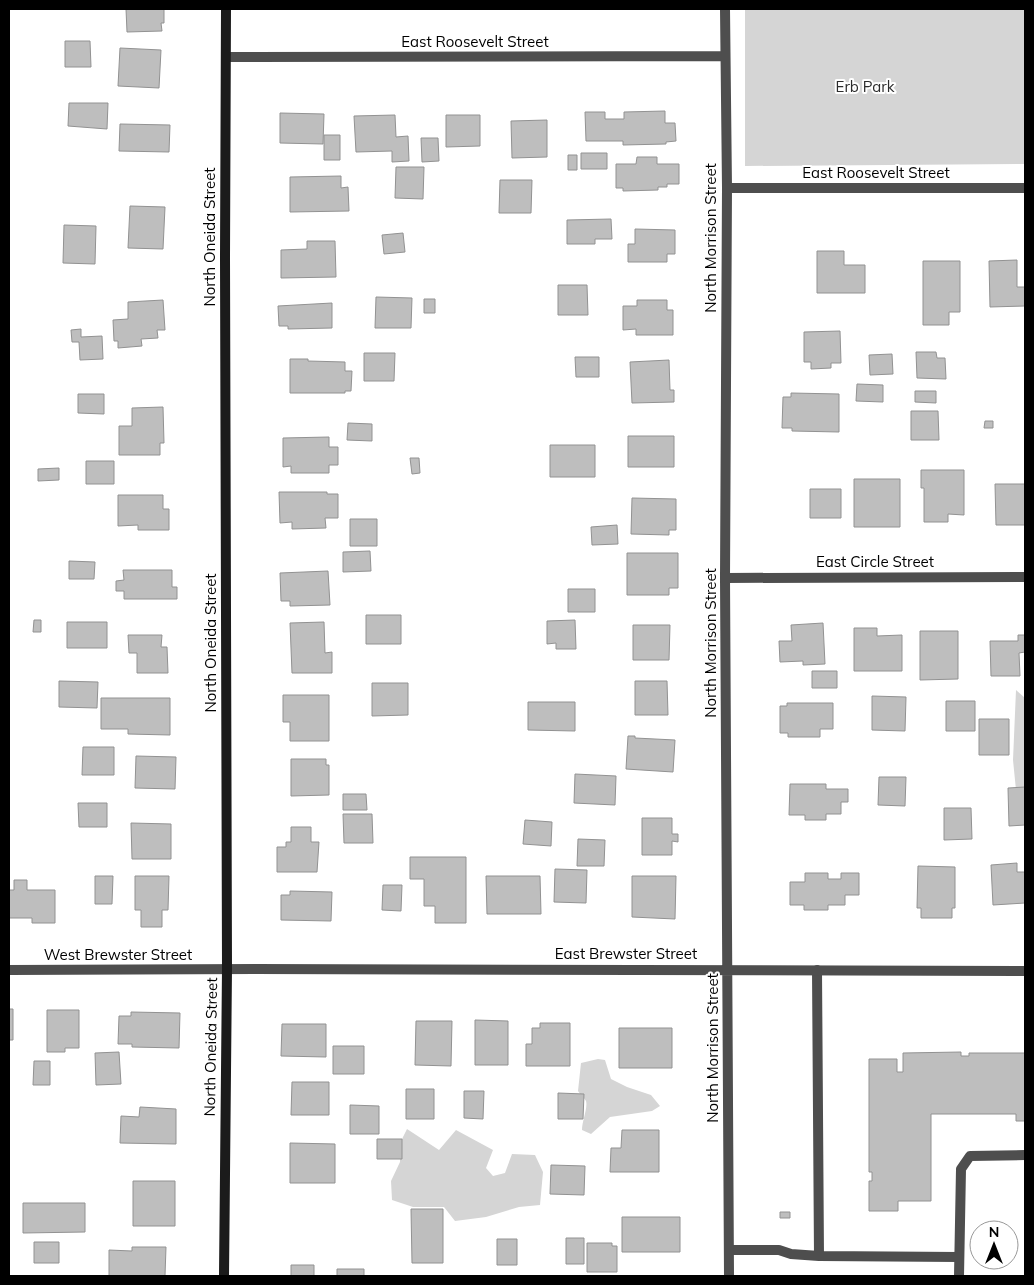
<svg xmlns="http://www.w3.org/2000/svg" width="1034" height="1285" font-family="Mulish,sans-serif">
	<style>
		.green { fill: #d5d5d5 }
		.building { fill: #bebebe; stroke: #929292 }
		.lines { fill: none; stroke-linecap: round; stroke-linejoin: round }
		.lane { stroke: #4e4e4e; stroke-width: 10 }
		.street { stroke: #4e4e4e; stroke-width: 10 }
		.secondary { stroke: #1b1b1b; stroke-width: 10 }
		.labels { text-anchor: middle; stroke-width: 4; stroke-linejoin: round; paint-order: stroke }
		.street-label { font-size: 15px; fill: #000; stroke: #fff }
		.park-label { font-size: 15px; fill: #2c2c2c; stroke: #fff }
	</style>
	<rect width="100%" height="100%" fill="#fff"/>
	<path class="green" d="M745,9H1025V164L745,166Z
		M1016,690L1025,698V797L1016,790L1013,760Z
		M598,1059L605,1060L611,1079L627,1087L651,1095L660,1106L652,1111L610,1117L591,1134L582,1130C582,1121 588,1108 586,1101C584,1098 580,1094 578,1091L581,1063Z
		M407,1129L439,1150L456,1130L493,1150L486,1168L493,1176L505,1173L512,1154L535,1155L543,1172L540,1205L519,1207L486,1217L455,1221L444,1207H413L392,1200L391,1181L400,1162V1143Z"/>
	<path class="building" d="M126,9H164V23H161L162,31L127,32Z
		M65,41H90L91,67H65Z
		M120,48L161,50L159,88L118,86Z
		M69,103H108L107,129L68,126Z
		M665,111V123H675L676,141L666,142V144L623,145V141H586L585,112H605V119H624V112Z
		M280,113L324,114L323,144L280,143Z
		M395,115L396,137L408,136L409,161L392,162V151L356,152L354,116Z
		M446,115H480V146L446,147Z
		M547,120V157L512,158L511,121Z
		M120,124L170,125L169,152L119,151Z
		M324,135H340V160H324Z
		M421,138H438L439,161L422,162Z
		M581,153H607V169H581Z
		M568,155H577V170H568Z
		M637,157H657V164H679V184H667V187H658V190L623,191V188H616V164H636Z
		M396,167H424L423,199L395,198Z
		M341,176V188L348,187L349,211L290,212V177Z
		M500,180H532L531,213H499Z
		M130,206L165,207L163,249L128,248Z
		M611,219L612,239H595V244H567V220Z
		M64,225L96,226L95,264L63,263Z
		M635,229L675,230V254H667V262H628V244H635Z
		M403,233L405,252L384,254L382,235Z
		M307,241H335L336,277L281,278V250L307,249Z
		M817,251H844V265H865V293H817Z
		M1017,260V287H1025V306L990,307L989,261Z
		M923,261H960V312H949V325H923Z
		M558,285H587L588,315H558Z
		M376,297L412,298L411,328H375Z
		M424,299H435V313H424Z
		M163,300L165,330H157L158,338L141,339L142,346L118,348V341H114L113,320L128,319V302Z
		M637,300H667V310H673V335H636V329L623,330V306H637Z
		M332,303V328L288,329V326H279L278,306Z
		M81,329V337L102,336L103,359L80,360L79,342H72L71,330Z
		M840,331L841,363H831V368L811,369V362H804V332Z
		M916,352H936L937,358H945L946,379L917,378Z
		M364,353H395L394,381H364Z
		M892,354L893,374L870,375L869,355Z
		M575,357H599V377H576Z
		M290,359H308V361L345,362V371H352L351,391H345V393H290Z
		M669,360L670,390H674V402L632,403L630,362Z
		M857,384L883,385V402L856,401Z
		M915,391H936V403L915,402Z
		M791,393L839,394V432L792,431V428H782L783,397H791Z
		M78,394H104V414L78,413Z
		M163,407L164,443H160V455H119V426H132V408Z
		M911,411H938L939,440H911Z
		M985,421H993V428H984Z
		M348,423L372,424V441L347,440Z
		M628,436H674V467H628Z
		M329,437V447H338V465H329V473H291V466L283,467V438Z
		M550,445H595V477H550Z
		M410,458H419L420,473L412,474Z
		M86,461H114V484H86Z
		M59,468V480L38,481V469Z
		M921,470H964V515L948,514V522H924V488H921Z
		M854,479H900V527H854Z
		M995,484H1025V525H996Z
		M810,489H841V518H810Z
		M279,492H327V494H338V518H325L326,528L292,529V522L280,523Z
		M118,495H163V509H169V530H138V525L118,526Z
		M632,498L676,499V530H669V535L631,534Z
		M350,519H377V546H350Z
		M617,525L618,544L592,545L591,527Z
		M370,551L371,571L343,572V552Z
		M627,553H678V588H669V595H627Z
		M69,561L95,562L94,579H69Z
		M123,570H172V587H177V599H124V591H116V581L124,580Z
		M328,571L330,605L290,606V601H281L280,573Z
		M568,589H595V612H568Z
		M366,615H401V644H366Z
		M34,620H41V632H33Z
		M575,620L576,649H556V643L547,644V621Z
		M67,622H107V648H67Z
		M324,622L325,653L332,652V673H292L290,623Z
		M823,623L825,664L803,665V661L780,662L779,641H792L791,625Z
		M633,625H670L669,660H633Z
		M854,628H877V636L902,635V671H854Z
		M920,631H958V679L920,680Z
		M128,635H162L161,647H167L168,673H137V653H129Z
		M1018,635H1025V652L1019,653L1020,676H991L990,641H1018Z
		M812,671H837V688H812Z
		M59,681L98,682L97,708L59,707Z
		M635,681H667L668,715H635Z
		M372,683H408V715L372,716Z
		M283,695H329V741H290V722H283Z
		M872,696L906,697L905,731L872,730Z
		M101,698H170V735L128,734V729H101Z
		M946,701H975V731H946Z
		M528,702H575V731L528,730Z
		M787,703H833V729H820V737H788V733H780V706H787Z
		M979,719H1009V755H979Z
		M628,736H635V738L675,740L673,772L626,769Z
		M83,747H114V775H82Z
		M136,756L176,757L175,789L135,788Z
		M291,759H326V765H329V795L291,796Z
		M575,774L616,776L615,805L574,803Z
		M879,777H906L905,806L878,805Z
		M790,784H826V789H848V802H841V814H826V820H805V815H789Z
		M1025,787V825L1009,826L1008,788Z
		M343,794H366L367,810H343Z
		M78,803H107V827H79Z
		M944,808H971L972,839L944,840Z
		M343,814H372L373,843H344Z
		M642,818H672V834H678V842L672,841V855H642Z
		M525,820L552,822L551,846L523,844Z
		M131,823L171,824V859H132Z
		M291,827H311V842H319L317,872H277V847H286V842H291Z
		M578,839L605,840L604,866H577Z
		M410,857H466V923H435V906H424V879H410Z
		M1017,863V872H1025V903L993,905L991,865Z
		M918,866L955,867V908H952V918H921V908H917Z
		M555,869L587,870L586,903L554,902Z
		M805,873H828V879H841V873H859V895H845V905H828V910H804V905H790V882H805Z
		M95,876H113L112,904H95Z
		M135,876H169L168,910H162V927H141V910H135Z
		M486,876H540L541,914H487Z
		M632,876H676L675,919L632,917Z
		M14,880H27V890H55V923H32V918H9V890H14Z
		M383,885H402L401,911L382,910Z
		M290,891L332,892L331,921L281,920V895H290Z
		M9,1009H13V1040H9Z
		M47,1010H79V1048H65V1052H47Z
		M131,1012L180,1013L179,1048L132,1047V1044H118L119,1016H131Z
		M475,1020L508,1021V1065H475Z
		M416,1021H452L451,1066L415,1065Z
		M540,1023H570V1066H526V1044H532V1028H540Z
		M282,1024H326V1057L281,1056Z
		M619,1028H672V1068H619Z
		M333,1046H364V1074H333Z
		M119,1052L121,1084L96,1085L95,1053Z
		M961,1052V1056H969V1053H1025V1121H1016V1114H931V1201H898V1211H869V1181H872V1172H869V1059H897V1072H903V1053Z
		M34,1061H50V1085H33Z
		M292,1082H329V1115H291Z
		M406,1089H434V1119H406Z
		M464,1091H484L483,1119L464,1118Z
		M558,1093L584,1094L583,1119H558Z
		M350,1105L379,1106V1134H350Z
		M140,1107L176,1109V1144L120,1143L121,1116L139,1117Z
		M622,1130H659V1172H610L611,1148H621Z
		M377,1139H402V1159H377Z
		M290,1143L335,1144V1183H290Z
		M551,1165L585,1166L584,1195L550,1194Z
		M133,1181H175V1226H133Z
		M23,1203H85V1232L23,1233Z
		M411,1209H443V1263H412Z
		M780,1212H790V1218H780Z
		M622,1217H680V1252H622Z
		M566,1238H584V1264H566Z
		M497,1239H517V1265H497Z
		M34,1242H59V1263H34Z
		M587,1243H612V1246H617V1272H587Z
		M132,1247H166L165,1276H109V1250L132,1251Z
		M291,1265H314V1276H291Z
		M337,1269H364V1276H337Z"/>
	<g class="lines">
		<path class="lane" d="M817,970L819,1256
			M729,1250H779L791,1254L819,1256L959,1257
			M959,1276L961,1169L970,1156L1025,1155"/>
		<path class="street" d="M725,9L727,188L725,578L729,1276
			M226,57L725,56
			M727,188H1025
			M725,578L1025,577
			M9,970L255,969L1025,971"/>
		<path class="secondary" d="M224,1276L227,969L225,258L226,9"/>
	</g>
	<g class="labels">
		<g class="street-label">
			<text x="475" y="47">East Roosevelt Street</text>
			<text x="876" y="178">East Roosevelt Street</text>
			<text transform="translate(210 237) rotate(-90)" y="5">North Oneida Street</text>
			<text transform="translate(711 238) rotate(-90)" y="5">North Morrison Street</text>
			<text x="875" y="567">East Circle Street</text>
			<text transform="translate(211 643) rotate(-90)" y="5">North Oneida Street</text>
			<text transform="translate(711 643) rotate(-90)" y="5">North Morrison Street</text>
			<text x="626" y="959">East Brewster Street</text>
			<text x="118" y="960">West Brewster Street</text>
			<text transform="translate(211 1047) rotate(-89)" y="5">North Oneida Street</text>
			<text transform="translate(713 1048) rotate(-90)" y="5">North Morrison Street</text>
		</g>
		<g class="park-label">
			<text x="865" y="92">Erb Park</text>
		</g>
	</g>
	<rect width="1034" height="1285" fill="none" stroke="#000000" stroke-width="20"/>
	<g transform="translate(994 1245)"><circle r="24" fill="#ffffff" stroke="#999999"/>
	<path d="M0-4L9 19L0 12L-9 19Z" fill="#000000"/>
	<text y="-8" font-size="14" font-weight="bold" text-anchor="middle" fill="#000000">N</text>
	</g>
</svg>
